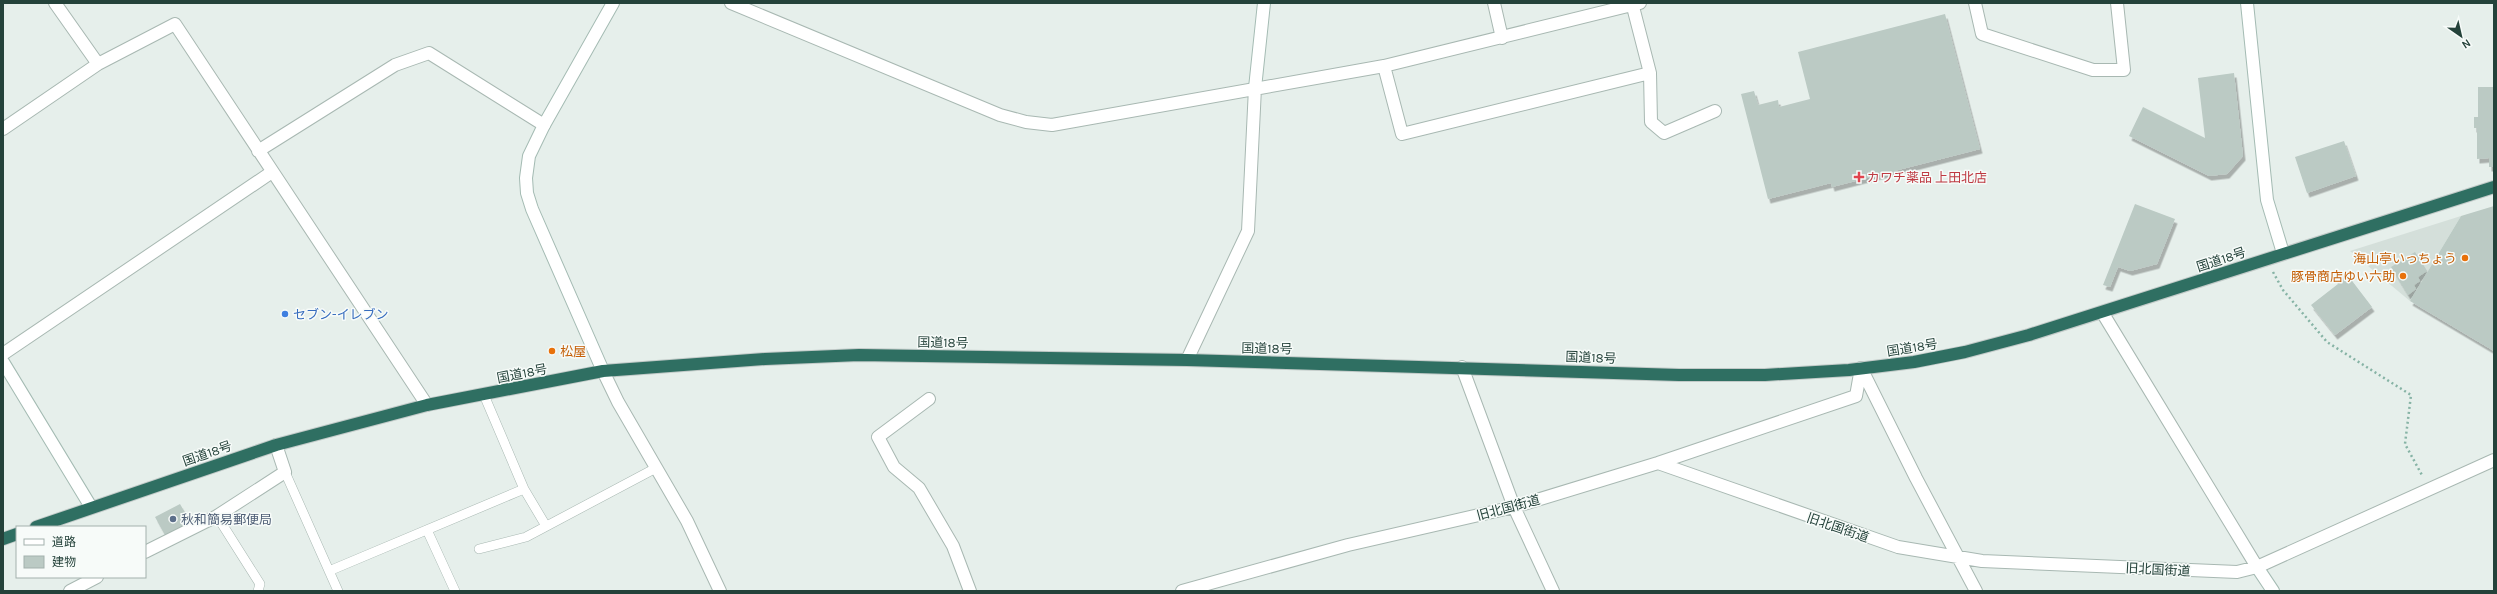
<svg xmlns="http://www.w3.org/2000/svg" width="2497" height="594" font-family="Karla,'Noto Sans JP',sans-serif">
	<style>
		.built { fill: #d4dfda }
		.building { fill: #bbcac4; filter: url(#shadow) }
		.lines { fill: none; stroke-linecap: round; stroke-linejoin: round }
		.lane-casing { stroke: #a8b8b2; stroke-width: 10 }
		.street-casing { stroke: #a8b8b2; stroke-width: 14 }
		.secondary-casing { stroke: #a4bbb3; stroke-width: 14 }
		.highway-casing { stroke: #c2cac8; stroke-width: 14 }
		.path { stroke: #86b3a5; stroke-width: 2.5; stroke-dasharray: 2 3; stroke-linecap: butt }
		.lane { stroke: #fff; stroke-width: 9 }
		.street { stroke: #fff; stroke-width: 12 }
		.secondary { stroke: #fff; stroke-width: 12 }
		.highway { stroke: #2f6f62; stroke-width: 12 }
		.health-dot { fill: #e0444e; stroke: #f7fbf9; stroke-width: 1.5 }
		.food-dot { fill: #e8710a; stroke: #f7fbf9; stroke-width: 1.5 }
		.shop-dot { fill: #3f7fe0; stroke: #f7fbf9; stroke-width: 1.5 }
		.service-dot { fill: #5c6f8a; stroke: #f7fbf9; stroke-width: 1.5 }
		.labels { text-anchor: middle; stroke-width: 3; stroke-linejoin: round; paint-order: stroke }
		.health-label { font-size: 13px; fill: #be3a42; stroke: #f7fbf9; text-anchor: start }
		.food-label { font-size: 13px; fill: #c56008; stroke: #f7fbf9; text-anchor: end }
		.street-label { font-size: 13px; fill: #24423a; stroke: #f7fbf9 }
		.shop-label { font-size: 13px; fill: #366cbe; stroke: #f7fbf9; text-anchor: start }
		.service-label { font-size: 13px; fill: #4e5e75; stroke: #f7fbf9; text-anchor: start }
	</style>
	<defs>
		<filter id="shadow"><feDropShadow dx="2.5" dy="4.5" stdDeviation="0" flood-color="#0004"/></filter>
	</defs>
	<rect width="100%" height="100%" fill="#e6efeb"/>
	<path class="built" d="M2461,216L2410,301L2350,251Z"/>
	<path class="building" d="M1945,14L1980,149L1832,187L1831,183L1768,199L1741,94L1754,91L1758,105L1778,100L1779,107L1810,99L1798,52Z
		M2234,73L2243,156L2227,174L2209,176L2129,136L2143,107L2205,138L2198,78Z
		M2478,87H2494V167H2489V158L2477,159V128H2474V117H2478Z
		M2344,141L2356,176L2307,193L2295,157Z
		M2135,204L2175,219L2157,264L2130,271L2118,267L2110,287L2103,285Z
		M2494,206V351L2410,301L2461,216Z
		M2415,252L2427,271L2418,277L2420,281L2414,285L2416,289L2408,295L2391,267Z
		M2346,273L2372,307L2335,335L2311,305L2338,284L2336,281Z
		M180,504L190,521L165,535L155,517Z"/>
	<g class="lines">
		<g class="lane-casing">
			<path id="lane" d="M484,395L524,489L546,526
				M285,472L338,591
				M217,516L260,584L258,591
				M427,530L455,591
				M479,549L526,537L656,468
				M329,571L524,489"/>
		</g>
		<g class="street-casing">
			<path id="street" d="M55,3L98,64
				M731,3L1000,115L1026,122L1052,125L1384,66L1640,3
				M1494,3L1502,38
				M1975,3L1982,34L2093,70H2124L2117,3
				M1384,66L1402,134L1650,73L1632,3
				M1650,73L1651,122L1664,133L1715,111
				M3,129L98,64L175,24L427,405
				M258,151L395,65L429,53L544,125
				M2102,312L2257,567
				M3,354L272,172
				M1187,360L1248,231L1255,88
				M1462,367L1514,507L1553,591
				M1861,368L1916,478L1976,591
				M603,371L618,402L687,521L720,591
				M929,399L878,437L894,467L919,488L953,546L970,591
				M1658,463L1898,547L1982,561L2237,572L2257,567L2494,460
				M145,552L217,516L285,472L276,445
				M70,591L97,577
				M1182,591L1348,545L1514,507L1658,463L1856,396L1861,368"/>
		</g>
		<g class="secondary-casing">
			<path id="secondary" d="M2247,3L2267,200L2283,253
				M1255,88L1264,3
				M3,362L91,507
				M603,371L532,209L527,193L526,178L529,156L544,125L613,3
				M2257,567L2273,591"/>
		</g>
		<g class="highway-casing">
			<path id="highway" d="M36,527L276,445L427,405L603,371L765,359L859,355L1187,360L1679,375H1765L1849,370L1914,362L1965,352L2029,335L2494,187
				M3,539L17,534"/>
		</g>
		<path class="path" d="M2273,272L2283,290L2327,342L2411,395L2405,444L2423,477"/>
		<use href="#lane" class="lane"/>
		<use href="#street" class="street"/>
		<use href="#secondary" class="secondary"/>
		<use href="#highway" class="highway"/>
	</g>
	<path class="health-dot" d="M1857 171h4v4h4v4h-4v4h-4v-4h-4v-4h4z"/>
	<g class="food-dot">
		<circle cx="2465" cy="258" r="4"/>
		<circle cx="2403" cy="276" r="4"/>
		<circle cx="552" cy="351" r="4"/>
	</g>
	<circle class="shop-dot" cx="285" cy="314" r="4"/>
	<circle class="service-dot" cx="173" cy="519" r="4"/>
	<g class="labels">
		<g class="health-label">
			<text x="1867" y="182">カワチ薬品 上田北店</text>
		</g>
		<g class="food-label">
			<text x="2457" y="263">海山亭いっちょう</text>
			<text x="2395" y="281">豚骨商店ゆい六助</text>
			<text x="560" y="356" text-anchor="start">松屋</text>
		</g>
		<g class="street-label">
			<text transform="translate(2221 259) rotate(-18)" y="5">国道18号</text>
			<text transform="translate(943 342) rotate(1)" y="5">国道18号</text>
			<text transform="translate(1912 347) rotate(-9)" y="5">国道18号</text>
			<text transform="translate(1267 348) rotate(1)" y="5">国道18号</text>
			<text transform="translate(1591 357) rotate(2)" y="5">国道18号</text>
			<text transform="translate(522 373) rotate(-11)" y="5">国道18号</text>
			<text transform="translate(207 453) rotate(-19)" y="5">国道18号</text>
			<text transform="translate(1508 507) rotate(-15)" y="5">旧北国街道</text>
			<text transform="translate(1838 527) rotate(19)" y="5">旧北国街道</text>
			<text transform="translate(2158 569) rotate(3)" y="5">旧北国街道</text>
		</g>
		<g class="shop-label">
			<text x="293" y="319">セブン-イレブン</text>
		</g>
		<g class="service-label">
			<text x="181" y="524">秋和簡易郵便局</text>
		</g>
	</g>
	<rect width="2497" height="594" fill="none" stroke="#24423a" stroke-width="8"/>
	<rect x="16" y="526" width="130" height="52" fill="#f7fbf9" stroke="#a3b1ad"/>
	<rect x="24" y="539" width="20" height="6" fill="#ffffff" stroke="#a3b1ad"/>
	<text x="52" y="546" font-size="12" fill="#24423a">道路</text>
	<rect x="24" y="556" width="20" height="12" fill="#bbcac4" stroke="#a3b1ad"/>
	<text x="52" y="566" font-size="12" fill="#24423a">建物</text>
	<g transform="translate(2461 36) rotate(146)" stroke="#f7fbf9" stroke-width="3" paint-order="stroke">
	<path d="M0-3L7 15L0 10L-7 15Z" fill="#24423a"/>
	<text y="-6" font-size="11" font-weight="bold" text-anchor="middle" fill="#24423a">N</text>
	</g>
</svg>
